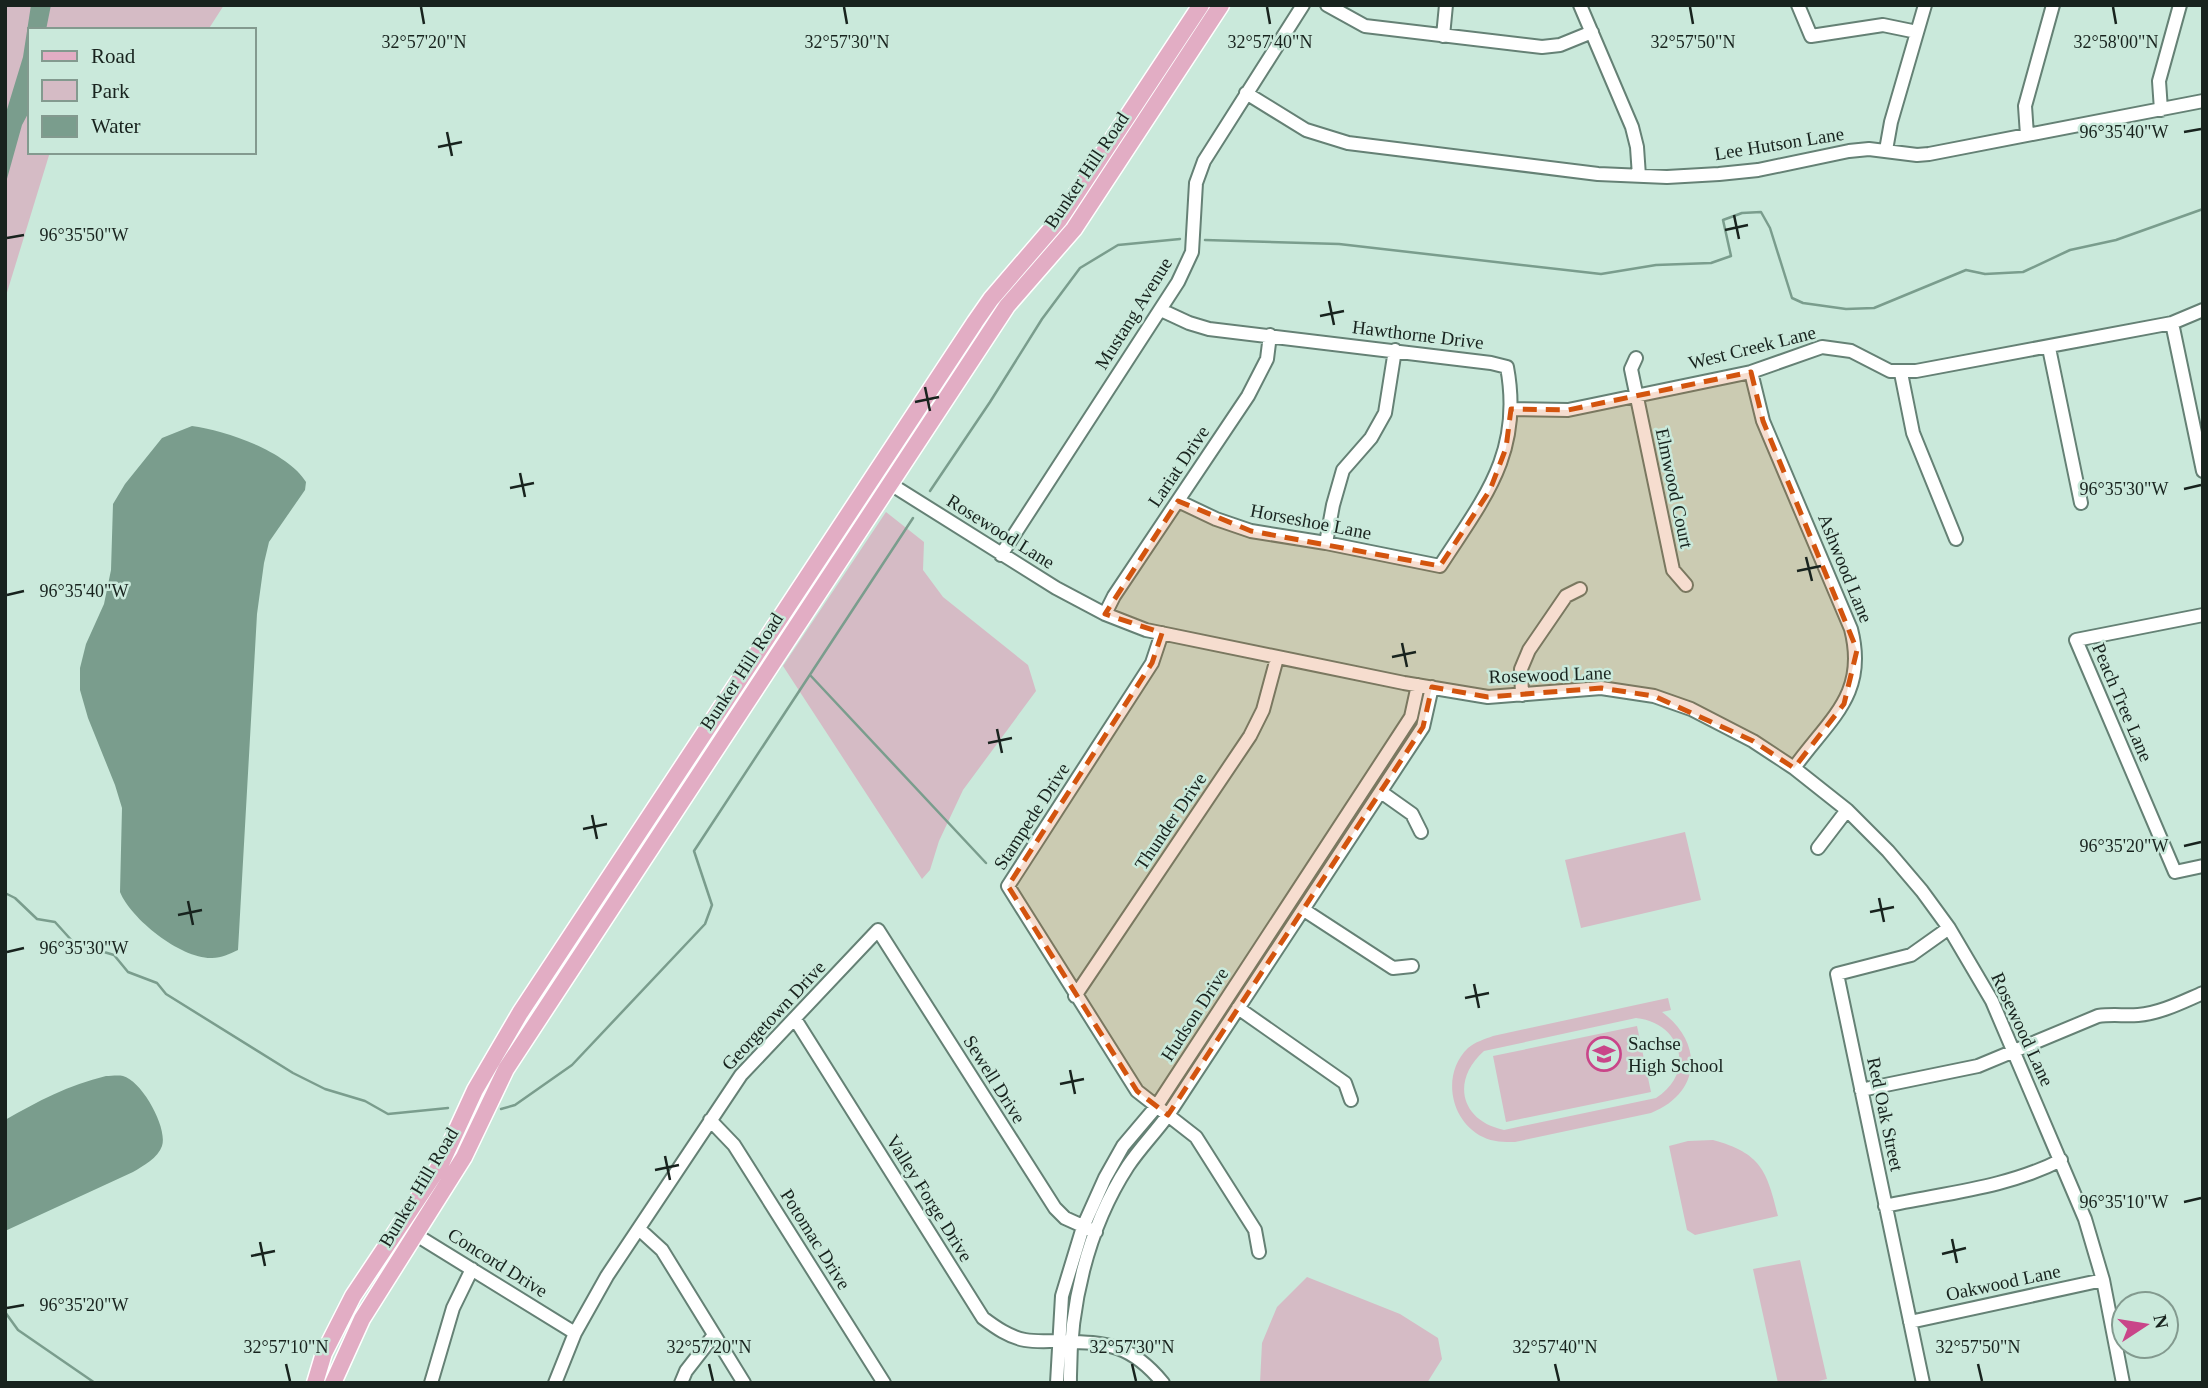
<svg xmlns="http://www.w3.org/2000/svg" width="2208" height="1388" font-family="Georgia,serif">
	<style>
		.green { fill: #d5bbc5; fill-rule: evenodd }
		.water { fill: #7a9d8d }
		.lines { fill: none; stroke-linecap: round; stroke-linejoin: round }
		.stream { stroke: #7a9d8d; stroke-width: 2.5 }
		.minor-casing { stroke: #658175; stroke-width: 16 }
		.major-casing { stroke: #fff; stroke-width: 19 }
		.minor { stroke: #fff; stroke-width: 12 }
		.major { stroke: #e2adc4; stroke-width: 16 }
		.marked { fill: #d3540e; fill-opacity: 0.2; stroke: #d3540e; stroke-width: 5; stroke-dasharray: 14 9; stroke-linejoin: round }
		.ticks { fill: none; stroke: #18231e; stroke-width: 2.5 }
		.labels { text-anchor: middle; stroke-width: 5; stroke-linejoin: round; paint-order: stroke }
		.street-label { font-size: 19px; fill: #18231e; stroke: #cae9db }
		.poi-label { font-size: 19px; fill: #18231e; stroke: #cae9db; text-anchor: start }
		.ticks-label { font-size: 18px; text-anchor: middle; fill: #18231e; stroke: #cae9db; stroke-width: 5; stroke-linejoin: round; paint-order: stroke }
	</style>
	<rect width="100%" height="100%" fill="#cae9db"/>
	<path class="green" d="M5,5H224L208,30H30V152H50L5,299Z
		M886,512L924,542L923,570L943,597L1028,665L1036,691L963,790L939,841L930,870L922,879L783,666Z
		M1685,832L1701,900L1581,928L1565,860Z
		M1668,998L1671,1010L1662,1012C1704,1043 1701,1093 1651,1113L1515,1142C1504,1142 1493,1142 1483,1137C1450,1121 1441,1074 1468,1048C1475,1042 1485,1039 1493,1036ZM1636,1018C1682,1023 1696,1073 1656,1098L1504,1130C1460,1121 1451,1080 1484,1051Z
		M1637,1026L1651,1092L1506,1122L1493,1056Z
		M1713,1140C1761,1153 1767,1171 1778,1216L1695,1235L1687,1230L1669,1146L1688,1141Z
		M1800,1260L1827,1379L1810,1383H1778L1753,1269Z
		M1307,1277L1400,1314L1438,1338L1442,1359L1427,1383H1260L1262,1343L1277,1307Z"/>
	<path class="water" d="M31,5H51L46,30H30V110L22,125L5,186V116L23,57Z
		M192,426C225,430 288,452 306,482L305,490L269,542L264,563L257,614L238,950C229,954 222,958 212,958C181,959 131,919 120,892L122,808L115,785L88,718L80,690V668L86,644L104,604L111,570L113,504L125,484L162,438Z
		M106,1076C111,1076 118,1075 123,1076C142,1081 168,1128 162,1146C158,1158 143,1166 133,1172L5,1231V1120C38,1101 69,1085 106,1076Z"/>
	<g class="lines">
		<path class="stream" d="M1205,240L1339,244L1601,274L1656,265L1711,263L1731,256L1723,220L1742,213L1761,212L1770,228L1792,298L1803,303L1846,309L1874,308L1966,270L1985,274L2023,272L2070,250L2116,240L2203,209
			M930,491L990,402L1042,319L1080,268L1118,245L1180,239
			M810,675L986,863
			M5,893L15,898L37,919L55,922L74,943L114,955L128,972L157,983L166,994L293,1073L325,1089L365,1101L388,1114L448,1108
			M501,1109L515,1105L572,1065L705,924L712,905L694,851L913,518
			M5,1312L18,1330L95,1383"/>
		<g class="minor-casing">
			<path id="minor" d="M1327,5L1365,26L1542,47L1560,45L1592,32
				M1580,5L1632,127L1637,147L1639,176
				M1798,5L1811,36L1883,25L1917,32
				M1443,36L1446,5
				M1246,93L1306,130L1348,143L1598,174L1667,177L1719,174L1758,170L1849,151L1869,149L1917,155L1929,154L2203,101
				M2161,110L2159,81L2180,5
				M2027,135L2025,106L2053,5
				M1886,150L1891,122L1925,5
				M1161,310L1189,323L1209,329L1491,363L1507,367C1523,453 1484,498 1440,566L1326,543L1251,531L1216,519L1178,501
				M2172,323L2203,471
				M2049,348L2081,503
				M1636,358L1631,369L1673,570L1686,585
				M1751,372L1763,421L1851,629C1868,695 1829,719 1794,768
				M1901,373L1913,433L1956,539
				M1511,409L1568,410L1751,372L1822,347L1851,351L1890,371H1916L2172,323L2203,310
				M884,480L1056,588L1105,614L1146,630L1404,683L1488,697L1601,688L1654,696L1691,709L1753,741L1794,768L1847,810L1888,851L1922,891L1949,928L1992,1001L2085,1219L2103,1280L2123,1383
				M1326,543L1333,505L1343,470L1371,438L1385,413L1395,350
				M1001,555L1178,282L1192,252L1196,183L1204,161L1303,5
				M1105,614L1114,596L1248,396L1267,359L1270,335
				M2203,615L2076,640L2175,872L2203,866
				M1162,633L1152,663L1008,886L1137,1091L1196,1137L1255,1230L1259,1252
				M1522,695L1521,669L1529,650L1566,596L1580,589
				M1381,792L1412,814L1421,832
				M1818,848L1847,810
				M1304,910L1393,968L1412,966
				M1075,996L1250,736L1263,710L1277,658
				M1238,1008L1345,1083L1351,1100
				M795,1019L983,1318C995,1327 1009,1337 1025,1340C1036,1342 1047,1341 1058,1341C1107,1343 1130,1343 1163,1383
				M1861,1090L1978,1066L2098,1016C2112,1014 2125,1016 2138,1015C2161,1013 2182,1002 2203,993
				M710,1120L734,1145L884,1383
				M1885,1206C1944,1193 2007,1188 2061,1160
				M400,1225L575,1333
				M639,1229L662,1250L744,1383
				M1910,1322L2103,1280
				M431,1383L453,1308L472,1269
				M555,1383L575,1333L607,1276L741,1075L878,930L1055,1208L1065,1218L1096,1232
				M681,1383L686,1371L714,1335
				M1057,1383L1062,1296L1083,1227L1105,1178L1123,1146L1156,1107L1411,717L1418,685
				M1070,1383C1069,1308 1087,1229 1128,1166C1140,1148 1155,1133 1168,1115L1423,727L1432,687
				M1923,1383L1837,974L1911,955L1949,928"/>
		</g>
		<g class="major-casing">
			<path id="major" d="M315,1383L324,1353L353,1296L441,1164L475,1090L520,1013L975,322L991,299L1059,220L1201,5
				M333,1383L362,1319L464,1157L506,1069L1007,306L1074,229L1221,5"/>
		</g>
		<use href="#minor" class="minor"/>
		<use href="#major" class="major"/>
	</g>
	<path class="marked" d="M1751,372L1763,421L1857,650L1844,704L1794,768L1753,741L1654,696L1601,688L1488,697L1432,687L1423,727L1168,1115L1137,1091L1008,886L1152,663L1162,633L1105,614L1178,501L1251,531L1440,566L1490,490L1506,448L1511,409L1568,410Z"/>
	<path class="ticks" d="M421,7L424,24M844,7L847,24M1267,7L1270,24M1690,7L1693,24M2113,7L2116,24M447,132L452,156M2184,132L2201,129M438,147L462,142M1734,215L1739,239M1725,230L1748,225M7,238L24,235M1329,301L1334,325M1320,316L1344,311M925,387L930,411M915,402L939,397M520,473L525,497M510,488L534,483M2184,489L2201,485M1806,557L1812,581M1797,571L1821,566M7,595L24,591M1402,643L1407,667M1392,657L1416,652M997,729L1002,753M988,743L1012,738M592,815L597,839M583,829L607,824M2184,846L2201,842M1879,898L1884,922M188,901L193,925M1870,912L1894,907M178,915L202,910M7,952L24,948M1474,984L1479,1008M1465,998L1489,993M1070,1070L1075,1094M1060,1084L1084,1079M665,1156L670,1180M655,1170L679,1165M2184,1202L2201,1198M1952,1239L1957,1263M260,1242L265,1266M1942,1254L1966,1248M251,1256L275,1251M7,1308L24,1305M286,1364L290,1381M709,1364L713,1381M1132,1364L1136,1381M1555,1364L1559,1381M1978,1364L1982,1381"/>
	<defs>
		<g id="school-ring" transform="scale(1.75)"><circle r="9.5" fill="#cae9db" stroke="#c94589" stroke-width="1.5"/><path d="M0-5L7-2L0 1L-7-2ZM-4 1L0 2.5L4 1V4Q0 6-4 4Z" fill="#c94589"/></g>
	</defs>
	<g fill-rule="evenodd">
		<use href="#school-ring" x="1604" y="1054"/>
	</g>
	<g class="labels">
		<g class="street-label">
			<text transform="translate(1779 143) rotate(-9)" y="7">Lee Hutson Lane</text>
			<text transform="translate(1086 170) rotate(-56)" y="7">Bunker Hill Road</text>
			<text transform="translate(1133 313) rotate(-58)" y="7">Mustang Avenue</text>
			<text transform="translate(1418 334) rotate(7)" y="7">Hawthorne Drive</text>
			<text transform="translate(1752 347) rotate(-14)" y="7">West Creek Lane</text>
			<text transform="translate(1178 466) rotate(-56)" y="7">Lariat Drive</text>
			<text transform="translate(1675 488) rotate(78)" y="7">Elmwood Court</text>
			<text transform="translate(1311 521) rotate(11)" y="7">Horseshoe Lane</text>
			<text transform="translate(1001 531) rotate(32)" y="7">Rosewood Lane</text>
			<text transform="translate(1846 568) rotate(68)" y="7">Ashwood Lane</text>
			<text transform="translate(741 671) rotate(-57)" y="7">Bunker Hill Road</text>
			<text transform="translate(1550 674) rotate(-2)" y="7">Rosewood Lane</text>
			<text transform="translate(2123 702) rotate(67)" y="7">Peach Tree Lane</text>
			<text transform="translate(1031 816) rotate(-57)" y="7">Stampede Drive</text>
			<text transform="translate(1170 821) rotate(-56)" y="7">Thunder Drive</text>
			<text transform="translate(1194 1014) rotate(-57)" y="7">Hudson Drive</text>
			<text transform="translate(773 1015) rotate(-47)" y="7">Georgetown Drive</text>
			<text transform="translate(2023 1029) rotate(65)" y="7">Rosewood Lane</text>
			<text transform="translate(995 1079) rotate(58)" y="7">Sewell Drive</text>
			<text transform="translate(1886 1114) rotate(78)" y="7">Red Oak Street</text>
			<text transform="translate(418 1187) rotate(-59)" y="7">Bunker Hill Road</text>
			<text transform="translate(930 1198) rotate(58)" y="7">Valley Forge Drive</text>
			<text transform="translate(816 1239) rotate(58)" y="7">Potomac Drive</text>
			<text transform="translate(498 1262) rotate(32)" y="7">Concord Drive</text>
			<text transform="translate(2003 1282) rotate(-12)" y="7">Oakwood Lane</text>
		</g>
		<g class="poi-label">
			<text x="1628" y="1050">Sachse<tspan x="1628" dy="22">High School</tspan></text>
		</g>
	</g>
	<g class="ticks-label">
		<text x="424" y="48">32°57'20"N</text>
		<text x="847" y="48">32°57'30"N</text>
		<text x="1270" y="48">32°57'40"N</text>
		<text x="1693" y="48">32°57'50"N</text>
		<text x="2116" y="48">32°58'00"N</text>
		<text x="2124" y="138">96°35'40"W</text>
		<text x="84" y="241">96°35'50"W</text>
		<text x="2124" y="495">96°35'30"W</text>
		<text x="84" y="597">96°35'40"W</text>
		<text x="2124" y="852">96°35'20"W</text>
		<text x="84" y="954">96°35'30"W</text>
		<text x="2124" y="1208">96°35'10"W</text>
		<text x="84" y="1311">96°35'20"W</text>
		<text x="286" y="1353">32°57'10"N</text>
		<text x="709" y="1353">32°57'20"N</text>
		<text x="1132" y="1353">32°57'30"N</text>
		<text x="1555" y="1353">32°57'40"N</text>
		<text x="1978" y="1353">32°57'50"N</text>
	</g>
	<rect width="2208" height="1388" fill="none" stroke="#18231e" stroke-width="14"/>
	<rect x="28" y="28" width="228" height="126" fill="#cae9db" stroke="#839a8f" stroke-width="2"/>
	<rect x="42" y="51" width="35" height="10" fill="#e2adc4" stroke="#839a8f" stroke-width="2"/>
	<text x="91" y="63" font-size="21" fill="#18231e">Road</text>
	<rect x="42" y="80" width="35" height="21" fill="#d5bbc5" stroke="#839a8f" stroke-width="2"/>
	<text x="91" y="98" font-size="21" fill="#18231e">Park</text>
	<rect x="42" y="116" width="35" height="21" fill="#7a9d8d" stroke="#839a8f" stroke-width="2"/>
	<text x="91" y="133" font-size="21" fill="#18231e">Water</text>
	<g transform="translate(2145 1325) rotate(78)"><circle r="33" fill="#cae9db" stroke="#839a8f" stroke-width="2"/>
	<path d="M0-5L12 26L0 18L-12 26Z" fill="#c94589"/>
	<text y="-10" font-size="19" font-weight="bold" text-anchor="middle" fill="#18231e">N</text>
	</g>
</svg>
